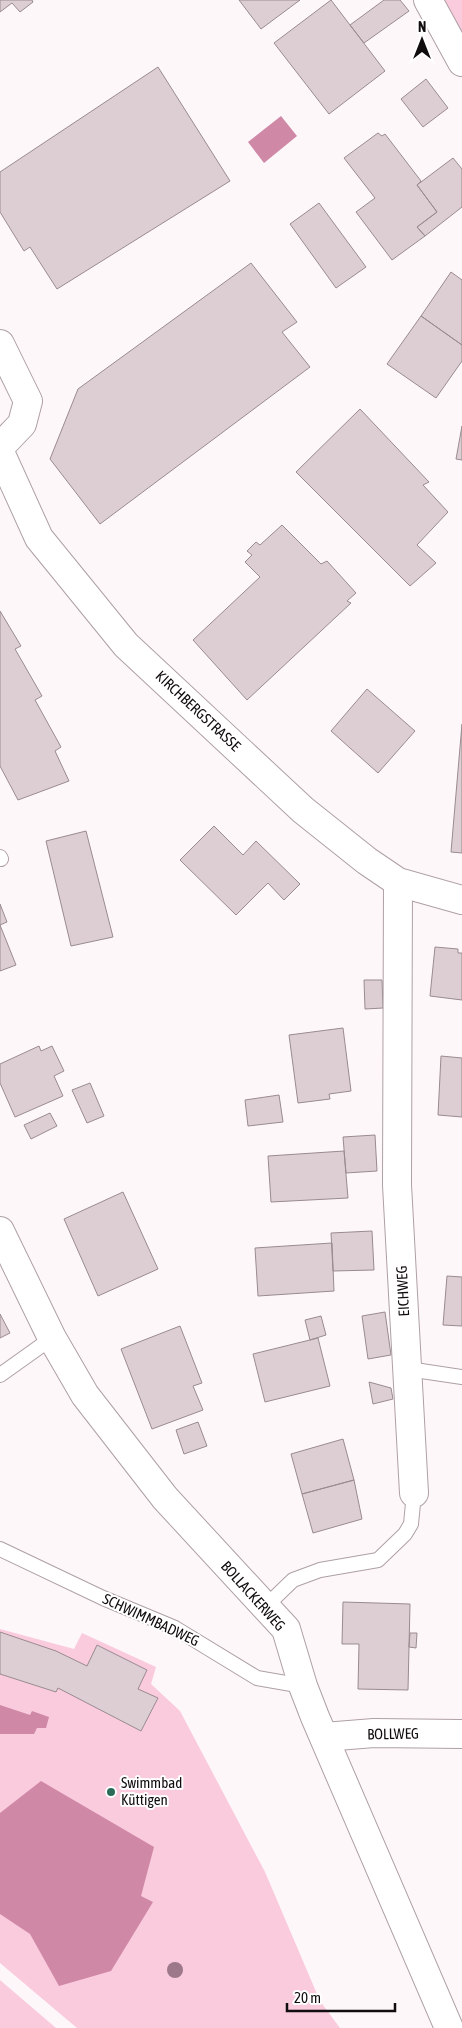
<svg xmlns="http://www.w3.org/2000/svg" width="462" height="2028" font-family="'Asap Condensed',sans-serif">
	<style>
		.green { fill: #facadd }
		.water { fill: #cf88a6 }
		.building { fill: #ddced3; stroke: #998b90 }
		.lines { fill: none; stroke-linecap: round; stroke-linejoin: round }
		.lane-casing { stroke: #aea0a5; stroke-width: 16 }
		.street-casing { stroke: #aea0a5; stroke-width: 30 }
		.lane { stroke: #fff; stroke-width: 14 }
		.street { stroke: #fff; stroke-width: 28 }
		.tree { fill: #9d778a }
		.poi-dot { fill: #296a59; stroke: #fff; stroke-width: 2 }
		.labels { text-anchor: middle; stroke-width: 4; stroke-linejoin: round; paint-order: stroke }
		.street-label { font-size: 15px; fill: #110c0e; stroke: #fff }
		.poi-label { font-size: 15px; fill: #110c0e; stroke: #fff; text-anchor: start }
	</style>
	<rect width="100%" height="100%" fill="#fef7fa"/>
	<path class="green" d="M435,0H462V53Z
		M0,1629L74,1649L82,1633L156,1667L151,1684L180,1711L265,1872L320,2001L340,2028H77L0,1963Z
		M0,1980L56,2028H0Z"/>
	<path class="water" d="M281,116L297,136L264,163L248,142Z
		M0,1705L30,1715L32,1711L49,1717L46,1728H37L34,1734H0Z
		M41,1781L154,1847L141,1896L153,1902L111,1971L59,1986L30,1934L0,1914V1813Z"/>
	<path class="building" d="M0,0H32L33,2L20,12L12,3L0,12Z
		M239,0H300L261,29Z
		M331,0L385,71L329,114L274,43Z
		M384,0H400L409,11L364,43L350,25Z
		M158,67L230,181L57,289L30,247L24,251L0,212V172Z
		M426,79L448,108L423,127L401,99Z
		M378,133L382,136L385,134L421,181L417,185L437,212L417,227L425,236L392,260L356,212L375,198L344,158Z
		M453,158L462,169V207L425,236L417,227L437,212L417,185Z
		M319,203L366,267L336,288L290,224Z
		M251,263L297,322L282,332L310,367L100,524L50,459L78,389Z
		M451,272L462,280V345L421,316Z
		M421,316L462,345V361L436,398L387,364Z
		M360,409L429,482L423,485L448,512L417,545L436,563L410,586L296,472Z
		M462,426V460L456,459Z
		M282,525L321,564L327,561L356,593L347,601L351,603L247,700L193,640L260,577L245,562L252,555L247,551L256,542L260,545Z
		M0,611L21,646L15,649L42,696L35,700L61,747L55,751L69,781L18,800L0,766Z
		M367,689L415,731L378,773L331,731Z
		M462,724V853L451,852Z
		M214,826L243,855L256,841L300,884L284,900L268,883L236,915L180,860Z
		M86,831L113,937L71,946L46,841Z
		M0,904L7,922L0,925L16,965L0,971Z
		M435,947L458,949V953H462V1000L430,996Z
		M364,980H382L383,1008L365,1009Z
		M343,1028L351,1091L329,1094L330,1099L298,1103L289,1035Z
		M39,1046L41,1051L52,1046L64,1071L54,1076L63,1096L15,1117L0,1083V1064Z
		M441,1056L462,1058V1117L438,1115Z
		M90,1083L104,1116L87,1123L72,1090Z
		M279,1095L283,1122L248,1126L245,1100Z
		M50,1113L57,1126L31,1139L24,1125Z
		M375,1135L377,1171L346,1173L343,1137Z
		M344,1151L348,1198L271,1202L268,1156Z
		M123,1192L158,1269L98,1296L64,1219Z
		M372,1231L374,1270L333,1271L331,1233Z
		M332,1243L334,1291L258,1296L255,1248Z
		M447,1276L462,1277V1326L443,1325Z
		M385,1312L391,1355L368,1359L362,1316Z
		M0,1314L10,1333L0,1338Z
		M321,1316L326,1335L310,1340L305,1320Z
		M180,1326L202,1383L193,1386L203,1410L152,1429L121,1349Z
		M318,1338L330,1386L265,1402L253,1354Z
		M369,1382L391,1388L393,1399L373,1404Z
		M198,1422L207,1446L184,1454L176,1430Z
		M343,1439L354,1480L302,1494L291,1454Z
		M354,1480L362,1519L313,1533L302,1494Z
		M343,1602L410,1604L408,1690L358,1689L359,1644H342Z
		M0,1632L56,1651L87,1666L97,1645L147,1670L138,1689L158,1698L141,1731L58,1688L56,1692L0,1674Z
		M410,1633H417L416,1648L409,1647Z"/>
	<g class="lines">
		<g class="lane-casing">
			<path id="lane" d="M0,857L1,859
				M408,1369L462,1377
				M0,1375L52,1338
				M0,1549L103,1598L175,1628L257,1678L303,1686
				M265,1607L293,1580L320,1570L378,1560L405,1534L411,1524L414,1493"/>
		</g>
		<g class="street-casing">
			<path id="street" d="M428,0L462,62
				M0,344L28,401L22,424L0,447
				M0,452L39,538L126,645L303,810L367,861L398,882L462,900
				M398,882L397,1185L414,1493
				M0,1231L52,1338L85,1395L165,1498L286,1629L303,1686L315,1717L449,2028
				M324,1737L374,1733L462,1734"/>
		</g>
		<use href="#lane" class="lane"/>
		<use href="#street" class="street"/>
	</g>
	<circle class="tree" cx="175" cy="1970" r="8"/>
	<circle class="poi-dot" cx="111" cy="1792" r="5"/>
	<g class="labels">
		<g class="street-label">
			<text transform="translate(198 711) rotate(43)" y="5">KIRCHBERGSTRASSE</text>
			<text transform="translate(403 1291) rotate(-93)" y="5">EICHWEG</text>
			<text transform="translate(253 1596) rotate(48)" y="5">BOLLACKERWEG</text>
			<text transform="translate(151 1620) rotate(25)" y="5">SCHWIMMBADWEG</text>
			<text transform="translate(393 1734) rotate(-1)" y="5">BOLLWEG</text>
		</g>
		<g class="poi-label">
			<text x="121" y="1788">Swimmbad<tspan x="121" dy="17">Küttigen</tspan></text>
		</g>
	</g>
	<g transform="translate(422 40)" stroke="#ffffff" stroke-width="4" paint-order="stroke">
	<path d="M0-4L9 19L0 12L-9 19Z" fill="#110c0e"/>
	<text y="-8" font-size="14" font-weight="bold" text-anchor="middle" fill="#110c0e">N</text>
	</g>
	<path d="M287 2003v8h108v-8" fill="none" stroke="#110c0e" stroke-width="2.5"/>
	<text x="294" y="2003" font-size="15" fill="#110c0e" stroke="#ffffff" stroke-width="4" paint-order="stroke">20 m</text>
</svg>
